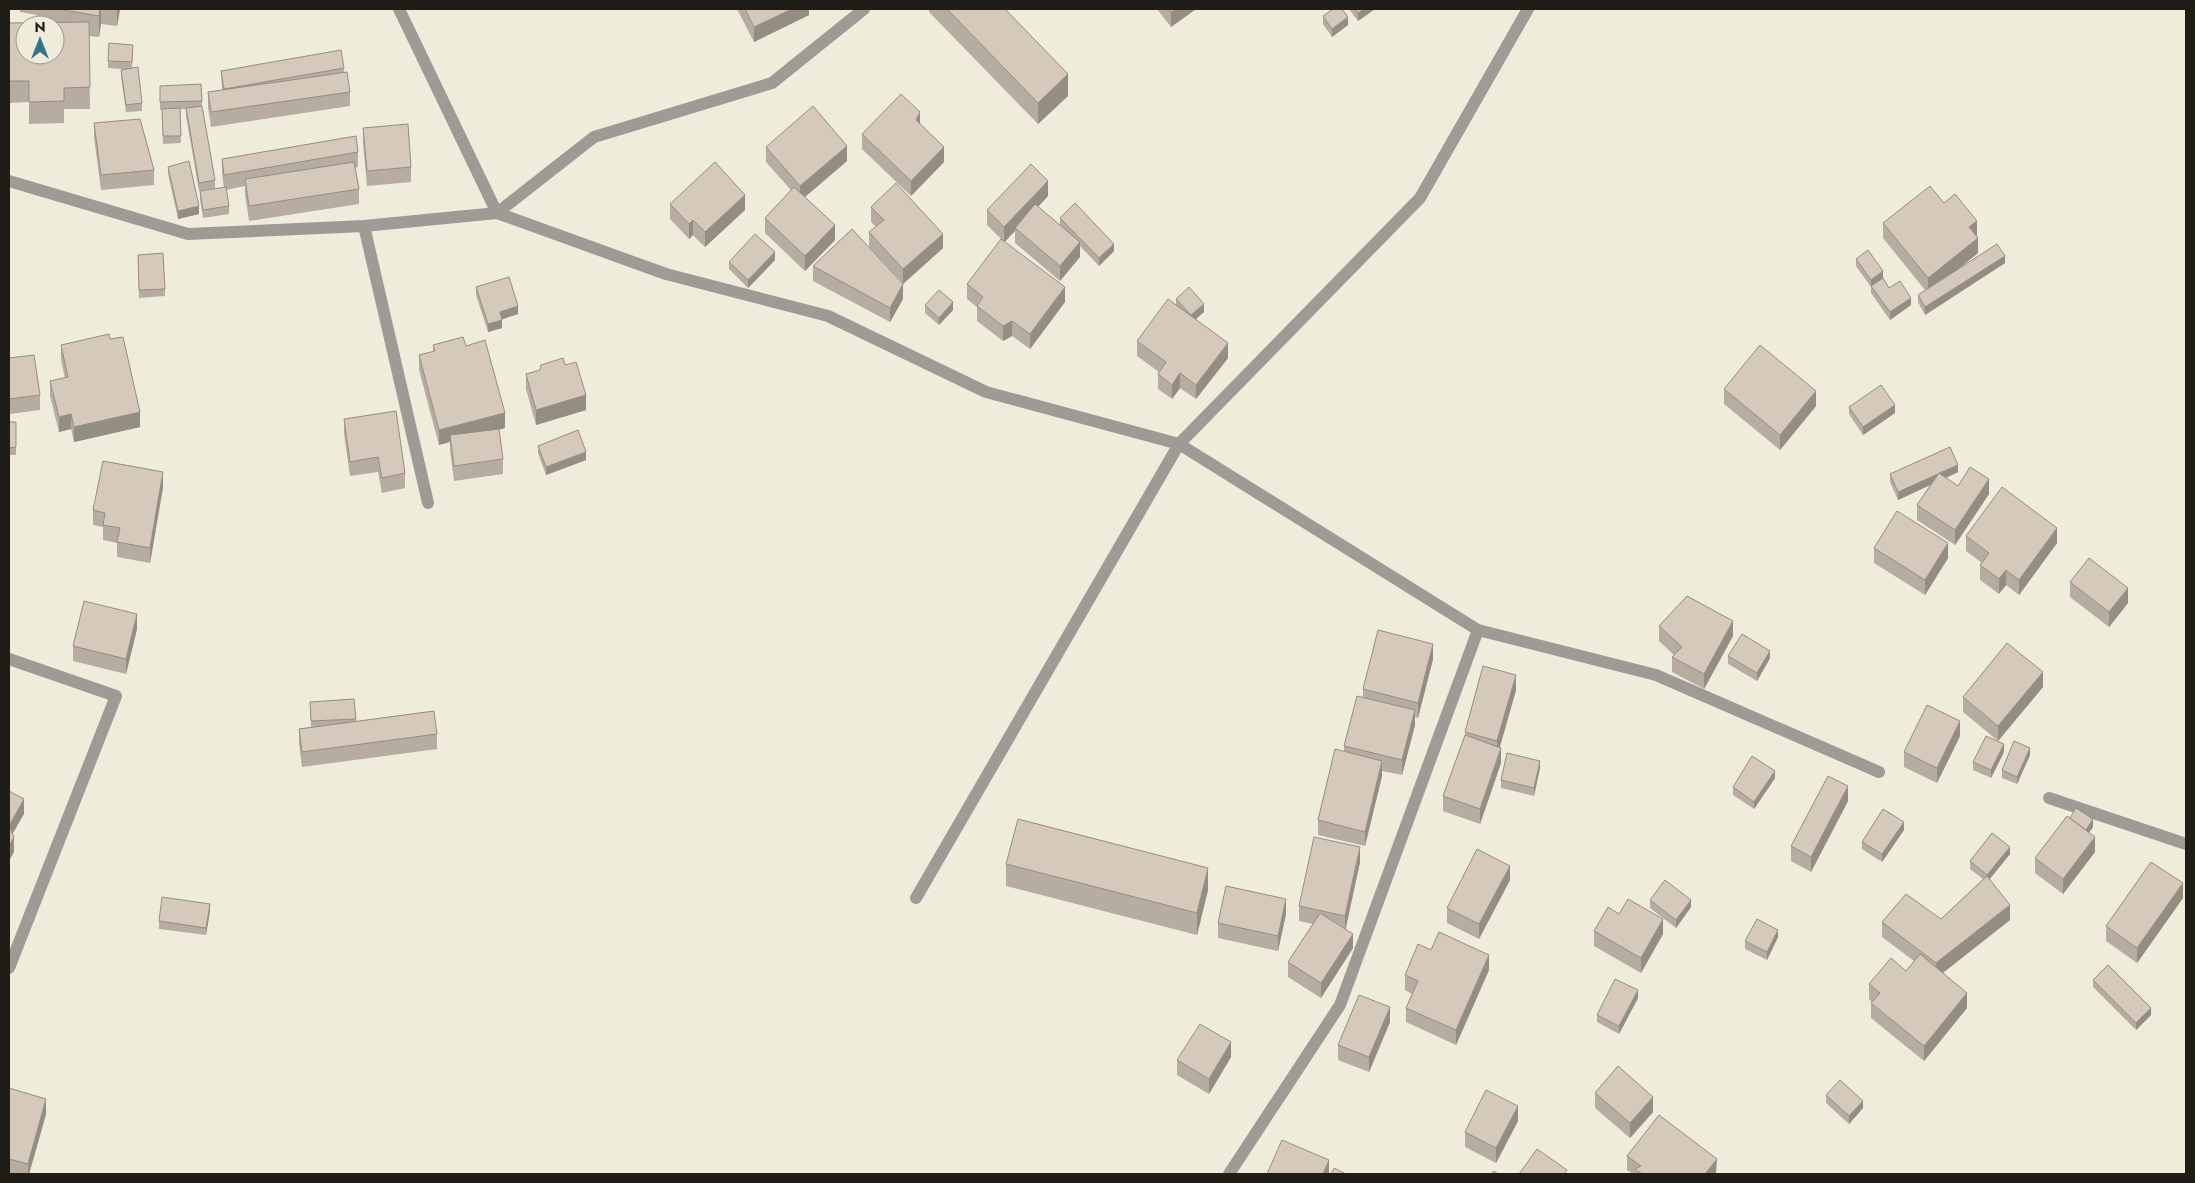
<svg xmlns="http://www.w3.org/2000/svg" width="2195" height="1183" font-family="Jost,sans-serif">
<rect width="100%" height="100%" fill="#f0ecdb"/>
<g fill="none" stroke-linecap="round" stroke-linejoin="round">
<g stroke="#9f9b94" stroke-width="12">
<polyline points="399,9 497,213 594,137 772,83 864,9"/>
<polyline points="9,181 188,234 364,226 497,213 666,274 828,316 986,392 1179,444 1478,630 1656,675 1879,772"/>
<polyline points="364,226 428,503"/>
<polyline points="9,659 116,696 9,968"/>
<polyline points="2049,798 2186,844"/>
<polyline points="916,898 1179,444 1420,198 1528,9"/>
<polyline points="1229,1174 1340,1005 1478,630"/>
</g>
</g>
<g fill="#b6ada0">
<polygon points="20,9 120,9 117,26 101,24 99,37 89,36 90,109 64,109 64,123 29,124 29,102 9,103 9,23 37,23 37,15 20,12"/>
<polygon points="737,9 809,9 809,15 754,42"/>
<polygon points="929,9 1005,9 1068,96 1038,124 929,12"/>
<polygon points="1157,9 1196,9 1171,27"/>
<polygon points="1349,9 1375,9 1358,21"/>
<polygon points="1323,16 1348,25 1332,37 1323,24"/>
<polygon points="133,52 132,68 142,103 142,111 126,112 121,77 121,70 122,69 108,68 108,61"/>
<polygon points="344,68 344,72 350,92 350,106 211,127 208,107 208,92 222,90 221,71"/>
<polygon points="160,86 202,101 202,106 215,180 215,188 199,191 186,116 186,109 180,109 181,143 163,144 162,110 160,110"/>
<polygon points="94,123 154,170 154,185 101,190 94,138"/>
<polygon points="920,123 944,162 911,196 862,149 862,134"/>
<polygon points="363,128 411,167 411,182 367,186 363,143"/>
<polygon points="766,147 847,161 805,197 835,240 805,271 765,233 765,218 791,190 766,162"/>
<polygon points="358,152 358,167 355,168 359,189 359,204 249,221 245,194 245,186 226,190 229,206 229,214 203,218 200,199 200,191 224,188 222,174 222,159"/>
<polygon points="168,167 199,214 178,219 168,174"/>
<polygon points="1048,196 1038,207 1060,225 1060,218 1114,251 1099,266 1080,246 1080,257 1060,281 1015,243 1015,231 1005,242 1065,302 1030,349 1012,336 1003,341 977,321 977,307 967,299 967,284 1003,241 987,225 987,210"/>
<polygon points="1944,203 1977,236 1976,237 1978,253 1961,267 2005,263 1925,315 1918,302 1918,295 1925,290 1883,238 1883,223"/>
<polygon points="670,204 745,210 705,247 693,235 689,239 670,219"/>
<polygon points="871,207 943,248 903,284 903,299 890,322 813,281 813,266 902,282 869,247 869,232 876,227 871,222"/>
<polygon points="138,255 165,289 165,296 139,298"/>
<polygon points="1856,259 1883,278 1889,288 1911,305 1890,320 1871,293 1871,287 1856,266"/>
<polygon points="775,260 748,288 729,269 729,262"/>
<polygon points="476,287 518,314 502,319 502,328 488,332 476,295"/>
<polygon points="1176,299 1204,312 1196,319 1228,358 1196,399 1180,388 1172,399 1158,389 1158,374 1159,372 1137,356 1137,341 1176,304"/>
<polygon points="925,305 953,310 939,325 925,313"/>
<polygon points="110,339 140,427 74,442 71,429 59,432 50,396 50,381 65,378 61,360 61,345"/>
<polygon points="433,345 466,346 505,428 499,429 503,459 503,474 454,481 450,450 450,442 439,445 419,370 419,355 433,352"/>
<polygon points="9,358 40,395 40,410 9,414"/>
<polygon points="565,365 586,410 536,425 526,389 526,374"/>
<polygon points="1724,389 1816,406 1780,450 1724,404"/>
<polygon points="1849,407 1895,413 1863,435 1849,414"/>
<polygon points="344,419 405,473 405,488 382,493 378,472 350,476 344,434"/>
<rect x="9" y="422" width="7" height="33"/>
<polygon points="538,446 586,460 546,475 538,453"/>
<polygon points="1958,472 1946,478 1958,486 1989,494 1955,545 1917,520 1917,505 1930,485 1898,500 1890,482 1890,474"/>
<polygon points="163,487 150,563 117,557 117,543 103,540 103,527 93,525 93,510"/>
<polygon points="1966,536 2057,543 2019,595 2006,585 1999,594 1980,580 1980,565 1982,563 1966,551"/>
<polygon points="1874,548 1948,558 1925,595 1874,563"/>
<polygon points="2070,582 2128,603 2109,627 2070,597"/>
<polygon points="1659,626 1733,636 1704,689 1672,672 1672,657 1674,655 1659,641"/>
<polygon points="137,629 126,674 73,661 73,646"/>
<polygon points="1728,656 1770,658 1757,681 1728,664"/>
<polygon points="1433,659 1418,718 1415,717 1415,725 1402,775 1382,771 1382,776 1365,846 1318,835 1318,820 1344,751 1344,746 1363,697 1363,689"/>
<polygon points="2043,687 1998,741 1963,712 1963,697"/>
<polygon points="1516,690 1500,747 1501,763 1480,824 1443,811 1443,796 1465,735 1465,732"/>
<polygon points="354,699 356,721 437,734 437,749 302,767 299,744 299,729 311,727 310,702"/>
<polygon points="1960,736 1937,783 1904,767 1904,752"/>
<polygon points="2004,752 1991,778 1973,770 1973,762"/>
<polygon points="2030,755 2017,784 2002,778 2002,770"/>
<polygon points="1540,768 1534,796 1501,788 1501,780"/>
<polygon points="1775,778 1754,809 1733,795 1733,787"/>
<polygon points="1848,801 1811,872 1791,861 1791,846"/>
<polygon points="2070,818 2093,827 2089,833 2095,852 2063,894 2035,873 2035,858"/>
<polygon points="1904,830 1882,862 1862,849 1862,842"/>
<polygon points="2010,854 1990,879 2010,920 1943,973 1967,1008 1924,1061 1871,1018 1871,1003 1872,1002 1869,999 1869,984 1906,971 1914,961 1882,937 1882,922 1941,919 1983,879 1970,869 1970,861"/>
<polygon points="1360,862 1346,928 1353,948 1321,998 1288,977 1288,962 1313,924 1299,921 1299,906"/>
<polygon points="1006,864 1208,890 1197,935 1006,886"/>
<polygon points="1510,880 1479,939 1447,923 1447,908"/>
<polygon points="2183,898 2137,963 2106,941 2106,926"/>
<polygon points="1650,900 1691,907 1676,928 1650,908"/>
<polygon points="210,911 206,935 159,929 159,921"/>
<polygon points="1286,914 1278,951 1218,938 1218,923"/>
<polygon points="1594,931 1663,934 1641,973 1594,946"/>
<polygon points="1778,937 1767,960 1745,949 1745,941"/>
<polygon points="1431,950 1489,970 1456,1045 1406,1022 1406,1008 1412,994 1405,990 1405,975"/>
<polygon points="2093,980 2151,1015 2136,1030 2093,987"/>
<polygon points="1638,998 1619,1034 1597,1022 1597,1015"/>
<polygon points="1390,1022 1369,1072 1338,1060 1338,1045"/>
<polygon points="1231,1057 1209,1094 1177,1075 1177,1060"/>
<polygon points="9,1088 46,1114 29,1174 9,1174"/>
<polygon points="1595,1093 1653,1112 1630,1138 1595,1108"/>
<polygon points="1826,1095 1863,1108 1849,1124 1826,1103"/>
<polygon points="1518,1121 1496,1163 1465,1147 1465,1132"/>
<polygon points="1627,1156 1717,1173 1716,1174 1633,1174 1627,1170"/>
</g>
<g fill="#948d82">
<polygon points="100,9 101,9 101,24 99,37 99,16"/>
<polygon points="117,9 120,9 117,26"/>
<polygon points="792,9 809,9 809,15 754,42 754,27"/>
<polygon points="1176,9 1196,9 1171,27 1171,12"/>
<polygon points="1364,9 1375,9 1358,21 1358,13"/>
<polygon points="1348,17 1348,25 1332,37 1332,29"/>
<polygon points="1068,74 1068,96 1038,124 1038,103"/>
<polygon points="920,112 920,127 916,120"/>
<polygon points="847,146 847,161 800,201 800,186"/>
<polygon points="944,147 944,162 911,196 911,181"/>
<polygon points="1048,181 1048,196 1016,230 1015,228 1015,231 1004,242 1004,227"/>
<polygon points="745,195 745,210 705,247 705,232"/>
<polygon points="199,206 199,214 178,219 178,211"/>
<polygon points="693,220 693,235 689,239 689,224"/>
<polygon points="1977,221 1977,236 1969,242 1969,227"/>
<polygon points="835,225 835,240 805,271 805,256"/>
<polygon points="943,234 943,248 903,284 903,299 890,322 890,308 903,284 903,269"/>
<polygon points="1978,238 1978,253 1928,293 1928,278"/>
<polygon points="1080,242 1080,257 1060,281 1060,266"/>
<polygon points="1114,244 1114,251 1099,266 1099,258"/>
<polygon points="775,252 775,260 748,288 748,280"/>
<polygon points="2005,256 2005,263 1925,315 1925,307"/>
<polygon points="1883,271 1883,279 1871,287 1871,280"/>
<polygon points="1065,287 1065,302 1030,349 1030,334"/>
<polygon points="1911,298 1911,305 1890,320 1890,312"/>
<polygon points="953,302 953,310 939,325 939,318"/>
<polygon points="1204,304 1204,312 1191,323 1191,315"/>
<polygon points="518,306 518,314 500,320 500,312"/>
<polygon points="502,320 502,328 488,332 488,324"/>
<polygon points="1012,321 1012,336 1003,341 1003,326"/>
<polygon points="1228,343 1228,358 1196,399 1196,385"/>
<polygon points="1180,373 1180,388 1172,399 1172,385"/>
<polygon points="1816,391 1816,406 1780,450 1780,435"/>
<polygon points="586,395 586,410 536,425 536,410"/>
<polygon points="1895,405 1895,413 1863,435 1863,427"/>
<polygon points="140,412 140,427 74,442 74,427"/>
<polygon points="505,413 505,428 451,442 450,435 450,442 439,445 439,430"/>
<polygon points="71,414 71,429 59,432 59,417"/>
<polygon points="586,452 586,460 546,475 546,467"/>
<polygon points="1958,465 1958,472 1898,500 1898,492"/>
<polygon points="163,472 163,487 150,563 150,548"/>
<polygon points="1989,479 1989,494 1955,545 1955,530"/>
<polygon points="2057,528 2057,543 2019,595 2019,580"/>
<polygon points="1948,543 1948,558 1925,595 1925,580"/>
<polygon points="2006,570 2006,585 1999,594 1999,579"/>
<polygon points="2128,588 2128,603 2109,627 2109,612"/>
<polygon points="137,614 137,629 126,674 126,659"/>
<polygon points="1733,621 1733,636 1704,689 1704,674"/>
<polygon points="1433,644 1433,659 1418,718 1418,703"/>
<polygon points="1770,651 1770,658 1757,681 1757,673"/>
<polygon points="2043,672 2043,687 1998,741 1998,726"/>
<polygon points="1516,675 1516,690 1497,756 1497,741"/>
<polygon points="1415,710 1415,725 1402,775 1402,760"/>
<polygon points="1960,721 1960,736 1937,783 1937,768"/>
<polygon points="2004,744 2004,752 1991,778 1991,770"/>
<polygon points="1501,748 1501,763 1480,824 1480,809"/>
<polygon points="2030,748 2030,755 2017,784 2017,777"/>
<polygon points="1382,761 1382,776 1365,846 1365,832"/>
<polygon points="1540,761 1540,768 1534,796 1534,788"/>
<polygon points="1775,771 1775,778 1754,809 1754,802"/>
<polygon points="1848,786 1848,801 1811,872 1811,857"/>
<polygon points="24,799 24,814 9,840 9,826"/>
<polygon points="2093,819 2093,827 2086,837 2086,830"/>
<polygon points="1904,822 1904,830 1882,862 1882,854"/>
<polygon points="14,837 14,852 9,861 9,846"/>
<polygon points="2095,837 2095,852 2063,894 2063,879"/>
<polygon points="1360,847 1360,862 1345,931 1345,916"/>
<polygon points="2010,847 2010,854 1987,882 1987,875"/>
<polygon points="1510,866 1510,880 1479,939 1479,924"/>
<polygon points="1208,868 1208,890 1197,935 1197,913"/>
<polygon points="2183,883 2183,898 2137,963 2137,948"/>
<polygon points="1286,899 1286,914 1278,951 1278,936"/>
<polygon points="1691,900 1691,907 1676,928 1676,920"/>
<polygon points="210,904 210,911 206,935 206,928"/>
<polygon points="2010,905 2010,920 1936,978 1936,963"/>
<polygon points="1663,919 1663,934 1641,973 1641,958"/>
<polygon points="1778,930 1778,937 1767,960 1767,952"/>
<polygon points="1353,934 1353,948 1321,998 1321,983"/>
<polygon points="1489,955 1489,970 1456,1045 1456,1030"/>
<polygon points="1638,990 1638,998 1619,1034 1619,1026"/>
<polygon points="1967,993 1967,1008 1924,1061 1924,1046"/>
<polygon points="1390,1007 1390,1022 1369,1072 1369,1057"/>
<polygon points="2151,1008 2151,1015 2136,1030 2136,1023"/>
<polygon points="1231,1042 1231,1057 1209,1094 1209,1079"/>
<polygon points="1653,1097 1653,1112 1630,1138 1630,1123"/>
<polygon points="46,1099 46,1114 29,1174 28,1174 28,1164"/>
<polygon points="1863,1101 1863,1108 1849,1124 1849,1116"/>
<polygon points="1518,1106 1518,1121 1496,1163 1496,1148"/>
<polygon points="1717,1159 1716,1174 1705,1174"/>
<polygon points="1329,1160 1329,1174 1323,1174"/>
</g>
<g fill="#d4c9ba" stroke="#948d82" fill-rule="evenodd">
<polygon points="58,9 100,9 99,16"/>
<polygon points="745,9 792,9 754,27"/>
<polygon points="947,9 1005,9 1068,74 1038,103"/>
<polygon points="1169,9 1176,9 1171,12"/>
<polygon points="1333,9 1342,9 1348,17 1332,29 1323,16"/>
<polygon points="1355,9 1364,9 1358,13"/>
<path d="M 89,22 L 90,87 L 64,88 L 64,101 L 29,102 L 29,81 L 9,81 L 9,23 ZM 25,25 L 55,25 L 55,55 L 25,55 Z"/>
<polygon points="109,43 133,45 132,62 108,61"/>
<polygon points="341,50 344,68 224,89 221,71"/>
<polygon points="138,67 142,103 126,105 121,70"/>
<polygon points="347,72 350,92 211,112 208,92"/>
<polygon points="201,84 202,101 160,102 160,86"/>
<polygon points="901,94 920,112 916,120 944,147 911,181 862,134"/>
<polygon points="202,106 215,180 199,183 186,108"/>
<polygon points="813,106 847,146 800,186 766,147"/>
<polygon points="180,108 181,136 163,136 162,109"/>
<polygon points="140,119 154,170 101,175 94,123"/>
<polygon points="408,124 411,167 367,171 363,128"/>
<polygon points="356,136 358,152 224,175 222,159"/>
<polygon points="189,161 199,206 178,211 168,167"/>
<polygon points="354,162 359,189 249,206 245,179"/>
<polygon points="715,162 745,195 705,232 693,220 689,224 670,204"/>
<polygon points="1031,164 1048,181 1004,227 987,210"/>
<polygon points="896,183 943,234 903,269 869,232 884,220 871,207"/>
<polygon points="1930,186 1944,203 1955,194 1977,221 1969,227 1978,238 1928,278 1883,223"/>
<polygon points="226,187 229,206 203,210 200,191"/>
<polygon points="794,187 835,225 805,256 765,218"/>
<polygon points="1075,203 1114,244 1099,258 1060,218"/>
<polygon points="1035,204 1080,242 1060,266 1015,228"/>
<polygon points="852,229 903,284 890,308 813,266"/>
<polygon points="755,234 775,252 748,280 729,262"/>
<polygon points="1001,239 1065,287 1030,334 1012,321 1003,326 977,306 983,297 967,284"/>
<polygon points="1997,244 2005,256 1925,307 1918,295"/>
<polygon points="1868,250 1883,271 1871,280 1856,259"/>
<polygon points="163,253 165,289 139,290 138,255"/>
<polygon points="509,277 518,306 500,312 502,320 488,324 476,287"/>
<polygon points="1883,278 1889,288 1900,281 1911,298 1890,312 1871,286"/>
<polygon points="1189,287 1204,304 1191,315 1176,299"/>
<polygon points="939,290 953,302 939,318 925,305"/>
<polygon points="1168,299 1228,343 1196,385 1180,373 1172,385 1158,374 1166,362 1137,341"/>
<polygon points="109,334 110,339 123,337 140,412 74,427 71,414 59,417 50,381 68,377 61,345"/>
<polygon points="463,337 466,346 485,340 505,413 439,430 419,355 435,351 433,345"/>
<polygon points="1760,345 1816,391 1780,435 1724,389"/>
<polygon points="34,355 40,395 9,399 9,358"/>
<polygon points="563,358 565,365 576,362 586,395 536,410 526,374 540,370 541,365"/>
<polygon points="1881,385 1895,405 1863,427 1849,407"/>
<polygon points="396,411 405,473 382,478 378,457 350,462 344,419"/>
<polygon points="9,422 16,422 16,447 9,448"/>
<polygon points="499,429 503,459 454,466 450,435"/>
<polygon points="578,430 586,452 546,467 538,446"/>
<polygon points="1950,447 1958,465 1939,473 1938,474 1898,492 1890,474"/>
<polygon points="103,461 163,472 150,548 117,542 120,528 103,525 105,513 93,510"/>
<polygon points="1970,467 1989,479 1955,530 1917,505 1939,473 1958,486"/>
<polygon points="2002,487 2057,528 2019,580 2006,570 1999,579 1980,565 1989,553 1966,536"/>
<polygon points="1897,511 1948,543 1925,580 1874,548"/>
<polygon points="2089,558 2128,588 2109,612 2070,582"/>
<polygon points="1687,596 1733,621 1704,674 1672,657 1682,647 1659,626"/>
<polygon points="84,601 137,614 126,659 73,646"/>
<polygon points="1378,630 1433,644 1418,703 1363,689"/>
<polygon points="1742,634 1770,651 1757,673 1728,656"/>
<polygon points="2007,643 2043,672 1998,726 1963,697"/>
<polygon points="1483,666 1516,675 1497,741 1465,732"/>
<polygon points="1357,696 1415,710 1402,760 1344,746"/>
<polygon points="354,699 356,719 311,721 310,702"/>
<polygon points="1927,705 1960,721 1937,768 1904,752"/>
<polygon points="434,711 437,734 302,752 299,729"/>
<polygon points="1465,735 1501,748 1480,809 1443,796"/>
<polygon points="1986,736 2004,744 1991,770 1973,762"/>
<polygon points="2014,741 2030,748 2017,777 2002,770"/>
<polygon points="1335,749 1382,761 1365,832 1318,820"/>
<polygon points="1507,753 1540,761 1534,788 1501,780"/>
<polygon points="1752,756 1775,771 1754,802 1733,787"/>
<polygon points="1828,776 1848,786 1811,857 1791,846"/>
<polygon points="9,791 24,799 9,826 14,837 9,846"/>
<polygon points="2076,808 2093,819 2086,830 2070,818"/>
<polygon points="1883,809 1904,822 1882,854 1862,842"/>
<polygon points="2067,816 2095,837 2063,879 2035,858"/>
<polygon points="1018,819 1208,868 1197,913 1006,864"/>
<polygon points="1992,833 2010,847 1987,875 1970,861"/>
<polygon points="1314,837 1360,847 1345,916 1299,906"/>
<polygon points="1477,849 1510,866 1479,924 1447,908"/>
<polygon points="2151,862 2183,883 2137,948 2106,926"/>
<polygon points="1987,876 2010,905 1936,963 1882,922 1906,894 1941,919"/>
<polygon points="1665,880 1691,900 1676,920 1650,900"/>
<polygon points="1226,886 1286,899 1278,936 1218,923"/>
<polygon points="162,897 210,904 206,928 159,921"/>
<polygon points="1628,899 1663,919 1641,958 1594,931 1608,907 1619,914"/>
<polygon points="1320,913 1353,934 1321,983 1288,962"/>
<polygon points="1757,919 1778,930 1767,952 1745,941"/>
<polygon points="1439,932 1489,955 1456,1030 1406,1008 1418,981 1405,975 1418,944 1431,950"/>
<polygon points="1920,954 1967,993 1924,1046 1871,1003 1880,993 1869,984 1891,958 1906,971"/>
<polygon points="2108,965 2151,1008 2136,1023 2093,980"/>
<polygon points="1615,979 1638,990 1619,1026 1597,1015"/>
<polygon points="1359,995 1390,1007 1369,1057 1338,1045"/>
<polygon points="1200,1024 1231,1042 1209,1079 1177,1060"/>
<polygon points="1618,1066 1653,1097 1630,1123 1595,1093"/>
<polygon points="1840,1080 1863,1101 1849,1116 1826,1095"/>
<polygon points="9,1088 46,1099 28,1164 9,1159"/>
<polygon points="1486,1090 1518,1106 1496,1148 1465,1132"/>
<polygon points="1659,1115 1717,1159 1705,1174 1642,1174 1635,1169 1641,1166 1627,1156"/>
<polygon points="1282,1140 1329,1160 1323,1174 1267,1174"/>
<polygon points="1537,1149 1567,1170 1564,1174 1519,1174"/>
<polygon points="1334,1168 1346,1174 1331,1174"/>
<polygon points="1494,1171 1498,1174 1491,1174"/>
</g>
<rect width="2195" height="1183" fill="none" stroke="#1e1d16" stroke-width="20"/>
<g transform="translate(40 40)"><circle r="24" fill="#f0ecdb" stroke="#9c998c"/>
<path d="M0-4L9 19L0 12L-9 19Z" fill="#347488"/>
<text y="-8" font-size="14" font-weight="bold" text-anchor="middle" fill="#1e1d16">N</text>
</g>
</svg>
